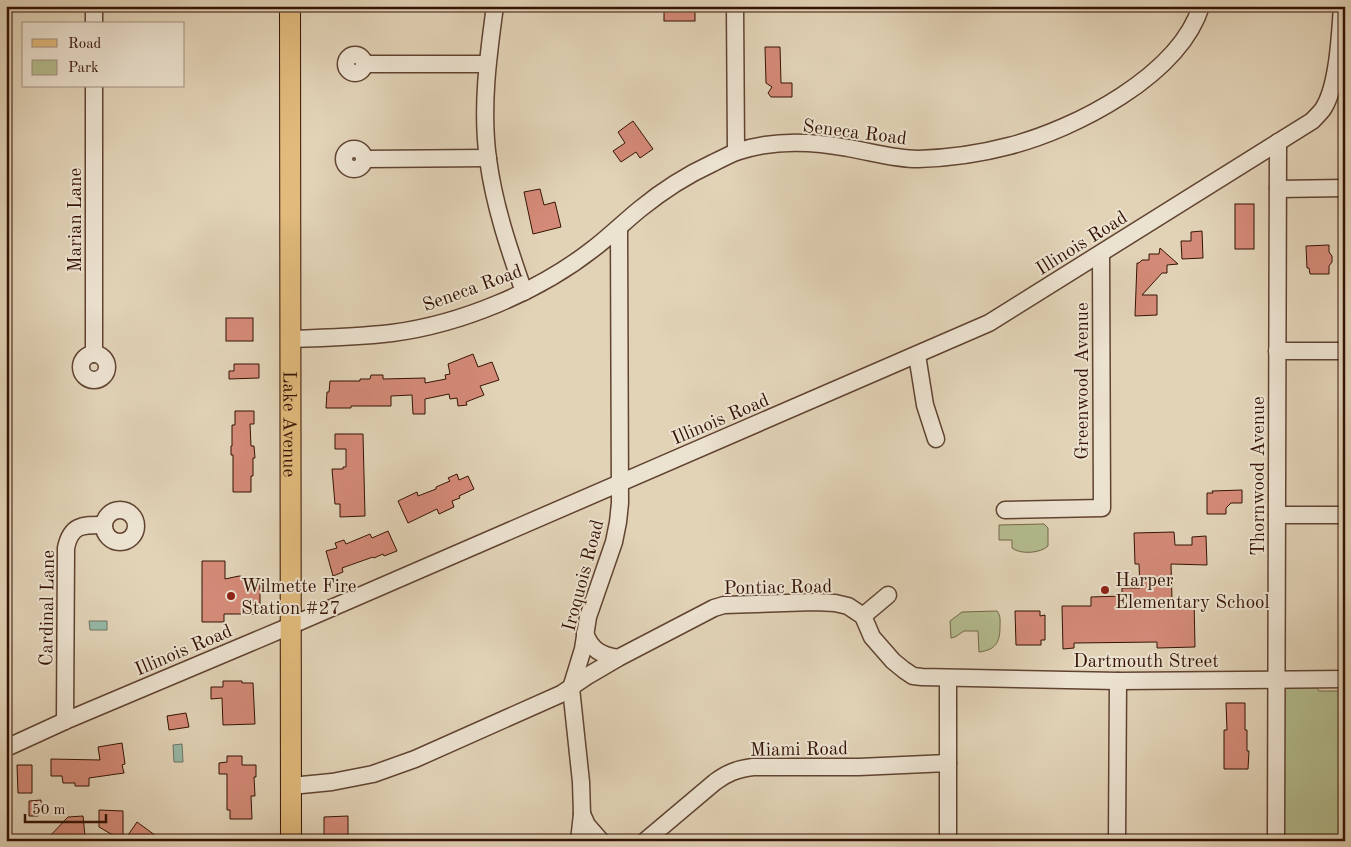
<svg xmlns="http://www.w3.org/2000/svg" width="1351" height="847" font-family="'Old Standard TT',serif">
<rect width="100%" height="100%" fill="#e2d3b7"/>
<filter id="stains"><feTurbulence type="fractalNoise" baseFrequency=".004" numOctaves="4"/><feColorMatrix values="0 0 0 0 .2 0 0 0 0 .09 0 0 0 0 .02 0 0 0 .5 -.17"/></filter>
<radialGradient id="worn" r=".72"><stop offset=".6" stop-color="#630" stop-opacity="0"/><stop offset="1" stop-color="#630" stop-opacity=".3"/></radialGradient>
<g fill="#b3bc8e" stroke="#746849">
<path d="M 1044,524 L 1048,528 L 1048,546 C 1041,553 1021,555 1012,548 L 1012,540 L 999,540 L 999,525 Z"/>
<path d="M 997,611 C 1001,616 1000,621 1000,627 C 1000,643 995,650 979,652 L 978,631 L 964,631 L 955,637 L 951,638 L 950,621 L 962,612 Z"/>
<polygon points="1314,684 1319,691 1345,691 1345,841 1282,841 1283,692 1287,687"/>
</g>
<g fill="#96b9a8" stroke="#6f7766">
<polygon points="89,621 107,621 107,630 90,630"/>
<polygon points="182,744 183,762 174,762 173,745"/>
</g>
<g fill="#d48a78" stroke="#341304">
<rect x="664" y="6" width="31" height="15"/>
<polygon points="765,47 780,47 781,83 792,83 792,97 771,97 768,93 772,87 766,83"/>
<polygon points="633,121 653,149 640,158 636,152 621,162 613,151 625,143 618,132"/>
<polygon points="540,189 544,205 555,202 561,227 533,234 524,192"/>
<rect x="1235" y="204" width="19" height="45"/>
<polygon points="1202,231 1203,258 1182,259 1181,241 1191,241 1191,232"/>
<polygon points="1329,245 1329,252 1332,256 1332,262 1329,266 1329,274 1310,274 1309,268 1307,268 1306,246"/>
<polygon points="1160,248 1178,264 1167,265 1167,273 1162,273 1142,295 1157,295 1157,315 1135,316 1137,263 1139,263 1142,260 1149,260 1149,254 1159,254"/>
<rect x="226" y="318" width="27" height="23"/>
<polygon points="473,354 478,367 492,362 499,380 480,386 484,395 466,402 467,405 458,406 457,398 450,399 449,394 425,399 425,414 413,414 412,395 391,396 391,406 351,406 351,408 326,408 327,392 329,392 330,381 360,381 360,379 370,379 371,375 383,375 383,379 425,378 425,383 446,379 445,375 450,374 448,364"/>
<polygon points="234,364 259,364 259,378 229,379 229,371 234,371"/>
<polygon points="235,411 254,411 254,424 250,424 251,446 254,446 255,458 253,458 253,476 251,476 251,492 233,492 233,455 231,455 231,446 232,446 232,425 235,425"/>
<polygon points="335,434 363,434 365,516 340,517 340,504 335,504 332,469 343,469 343,467 346,467 346,449 335,449"/>
<polygon points="457,474 459,480 468,476 474,489 459,496 460,498 452,501 454,507 439,514 437,509 408,523 398,501 417,492 418,496 436,489 436,487 450,481 448,478"/>
<polygon points="1242,490 1242,503 1231,503 1226,508 1226,514 1207,514 1207,493 1213,493 1212,491"/>
<polygon points="388,531 397,551 384,556 383,554 374,558 373,557 342,568 343,572 333,576 326,551 337,548 335,543 344,540 346,544 370,534 372,538"/>
<polygon points="1174,532 1175,545 1192,545 1192,537 1206,536 1207,565 1171,564 1172,600 1194,599 1195,647 1157,648 1157,642 1074,643 1074,648 1063,649 1062,606 1091,606 1091,597 1122,596 1122,588 1140,588 1139,564 1135,564 1134,533"/>
<polygon points="202,561 225,561 225,579 239,576 260,579 260,614 224,614 224,622 202,622"/>
<polygon points="1015,611 1040,611 1040,616 1045,615 1045,640 1041,640 1041,645 1016,645"/>
<polygon points="223,681 242,681 242,683 253,683 255,724 223,725 222,698 211,699 211,687 223,687"/>
<polygon points="1226,703 1245,703 1245,730 1247,730 1247,751 1249,751 1248,769 1224,769 1224,730 1227,730"/>
<polygon points="186,713 189,727 169,730 167,716"/>
<polygon points="122,743 125,764 122,765 124,773 89,778 89,786 75,786 75,783 63,783 62,776 51,776 51,759 100,760 98,747"/>
<polygon points="227,756 242,756 242,765 256,765 256,777 254,777 255,796 251,796 252,819 230,819 230,810 227,810 227,774 219,774 219,763 227,762"/>
<polygon points="17,765 32,765 32,793 18,793"/>
<polygon points="41,800 41,812 37,812 38,816 29,816 29,801"/>
<polygon points="99,810 123,811 123,841 99,827"/>
<polygon points="83,816 85,836 77,837 73,841 54,841 49,837 68,817"/>
<polygon points="348,816 348,841 326,841 326,838 324,838 324,817"/>
<polygon points="137,822 163,841 124,841"/>
</g>
<g fill="none" stroke-linecap="round" stroke-linejoin="round">
<g stroke="#604331" stroke-width="19">
<g id="minor">
<polyline points="94,6 94,24"/>
<path d="M 495,6 C 488,57 481,108 488,159 C 494,205 509,249 524,292"/>
<polyline points="735,6 736,152"/>
<circle cx="355" cy="64" r="9"/>
<polyline points="364,64 487,64"/>
<polyline points="94,86 94,354"/>
<circle cx="354" cy="159" r="10"/>
<polyline points="364,159 488,158"/>
<polyline points="1278,189 1345,188"/>
<path d="M 290,339 C 324,338 358,337 392,333 C 461,324 538,292 593,249 C 609,237 624,222 640,209 C 662,191 687,175 713,163 C 721,159 729,155 736,152 C 771,140 812,141 848,148 C 872,152 894,159 918,159 C 949,158 979,154 1009,146 C 1075,129 1179,76 1201,6"/>
<polyline points="1277,351 1345,351"/>
<circle cx="94" cy="367" r="13"/>
<polyline points="917,355 925,405 936,439"/>
<polyline points="1005,510 1102,508 1101,254"/>
<circle cx="120" cy="526" r="16"/>
<polyline points="1277,515 1345,515"/>
<polyline points="863,616 888,595"/>
<path d="M 585,633 C 591,650 601,655 618,658"/>
<polyline points="948,678 948,841"/>
<path d="M 65,721 L 66,548 C 71,524 83,525 104,525"/>
<path d="M 6,748 L 65,721 L 290,626 L 989,323 L 1312,121 C 1316,117 1320,113 1323,109 C 1338,86 1340,35 1342,6"/>
<polyline points="291,786 332,782 373,774 415,759 561,694 589,675 618,658 714,608 724,605 815,602 835,603 848,606 863,616 872,637 893,661 904,670 913,676 922,677 1118,681 1345,679"/>
<polyline points="582,814 587,825 601,841"/>
<polyline points="579,841 582,814 581,782 571,688 583,649 588,617 614,542 618,522 620,503 619,228"/>
<path d="M 645,841 L 715,782 C 727,773 737,769 753,767 L 859,767 L 948,763"/>
<polyline points="1117,841 1118,681"/>
<polyline points="1276,841 1278,142"/>
</g>
</g>
<g stroke="#341304" stroke-width="22">
<g id="major">
<path id="s1" d="M 290,6 L 291,841"/>
</g>
</g>
<use href="#minor" stroke="#ece2d0" stroke-width="16"/>
<use href="#major" stroke="#e1ba7c" stroke-width="20"/>
</g>
<g fill="#8f2418" stroke="#ece2d0" stroke-width="2">
<circle cx="1105" cy="590" r="5"/>
<circle cx="231" cy="596" r="5"/>
</g>
<g text-anchor="middle" stroke-width="4" stroke-linejoin="round" paint-order="stroke">
<g font-size="19" fill="#341304" stroke="#ece2d0">
<text transform="translate(855 131) rotate(7)" y="7">Seneca Road</text>
<text transform="translate(74 220) rotate(-90)" y="7">Marian Lane</text>
<text transform="translate(1081 242) rotate(-32)" y="7">Illinois Road</text>
<text transform="translate(472 287) rotate(-20)" y="7">Seneca Road</text>
<text transform="translate(1081 381) rotate(-90)" y="7">Greenwood Avenue</text>
<text transform="translate(720 418) rotate(-23)" y="7">Illinois Road</text>
<text dy="7" stroke="none"><textPath href="#s1" startOffset="418">Lake Avenue</textPath></text>
<text transform="translate(1257 476) rotate(-90)" y="7">Thornwood Avenue</text>
<text transform="translate(582 575) rotate(-75)" y="7">Iroquois Road</text>
<text transform="translate(778 586) rotate(-1)" y="7">Pontiac Road</text>
<text transform="translate(46 608) rotate(-89)" y="7">Cardinal Lane</text>
<text transform="translate(183 649) rotate(-23)" y="7">Illinois Road</text>
<text x="1146" y="667">Dartmouth Street</text>
<text transform="translate(799 748) rotate(-1)" y="7">Miami Road</text>
</g>
<g font-size="19" fill="#341304" stroke="#ece2d0" text-anchor="start">
<text x="1115" y="586">Harper<tspan x="1115" dy="22">Elementary School</tspan></text>
<text x="241" y="592">Wilmette Fire<tspan x="241" dy="22">Station #27</tspan></text>
</g>
</g>
<rect width="1351" height="847" fill="none" stroke="#e2d3b7" stroke-width="25"/>
<rect x="8" y="8" width="1336" height="832" fill="none" stroke="#341304" stroke-width="2.5"/>
<rect x="12" y="12" width="1326" height="822" fill="none" stroke="#341304"/>
<rect x="22" y="22" width="162" height="65" fill="#ece2d0" stroke="#a28f7e"/>
<rect x="32" y="39" width="25" height="8" fill="#e1ba7c" stroke="#a28f7e"/>
<text x="68" y="48" font-size="15" fill="#341304">Road</text>
<rect x="32" y="60" width="25" height="15" fill="#b3bc8e" stroke="#a28f7e"/>
<text x="68" y="72" font-size="15" fill="#341304">Park</text>
<path d="M25 814v8h81v-8" fill="none" stroke="#341304" stroke-width="2.5"/>
<text x="32" y="814" font-size="15" fill="#341304" stroke="#ece2d0" stroke-width="4" paint-order="stroke">50 m</text>
<rect width="100%" height="100%" filter="url(#stains)"/>
<rect width="100%" height="100%" fill="url(#worn)"/>
</svg>
